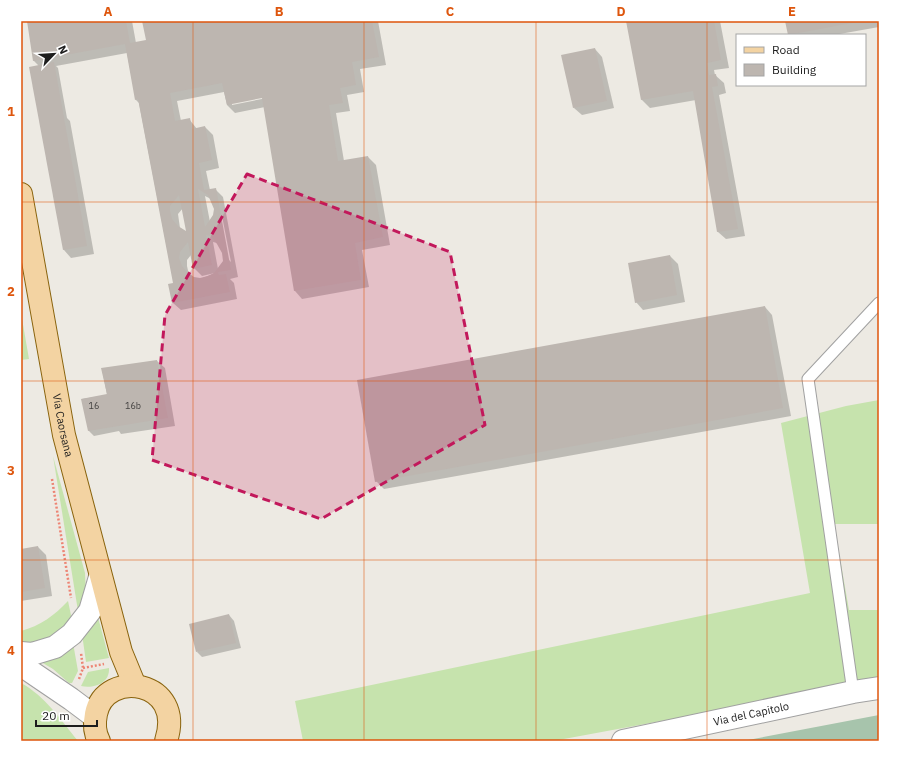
<svg xmlns="http://www.w3.org/2000/svg" width="900" height="762" font-family="'IBM Plex Sans',sans-serif">
<rect width="100%" height="100%" fill="#edeae3"/>
<g fill="#c6e3ad">
<polygon points="21,313 29,359 21,360"/>
<polygon points="879,400 879,524 834,524 849,610 879,610 879,683 861,684 553,741 303,741 295,701 810,593 781,423 846,406"/>
<polygon points="53,456 85,573 86,595 78,611"/>
<path d="M 68,601 L 72,620 C 55,638 44,641 21,645 L 21,631 C 40,626 55,615 68,601 Z"/>
<polygon points="96,610 109,658 86,662 82,634"/>
<polygon points="73,643 78,671 72,683 69,683 53,669 36,659"/>
<path d="M 109,668 C 110,683 94,689 81,686 L 88,672 Z"/>
<path d="M 21,683 C 45,696 61,720 78,741 L 21,741 Z"/>
</g>
<polygon fill="#a7c4ac" points="879,715 879,741 743,741"/>
<g fill="#0003" fill-rule="evenodd">
<path d="M 28,21 L 132,21 L 136,43 L 147,41 L 143,21 L 378,21 L 386,65 L 360,69 L 364,92 L 347,95 L 350,111 L 336,113 L 344,161 L 368,157 L 376,165 L 390,245 L 362,250 L 369,287 L 302,299 L 295,291 L 265,107 L 235,113 L 227,105 L 224,92 L 177,101 L 181,121 L 189,119 L 197,129 L 205,127 L 213,135 L 219,168 L 206,171 L 210,190 L 215,189 L 223,197 L 238,277 L 230,279 L 234,283 L 237,299 L 181,310 L 173,303 L 174,284 L 139,103 L 136,100 L 127,53 L 56,66 L 58,68 L 67,118 L 70,121 L 94,254 L 71,258 L 64,250 L 30,68 L 39,66 L 34,61 ZM 267,96 L 267,98 L 232,105 L 232,103 ZM 205,196 L 211,199 L 215,209 L 214,215 L 210,222 ZM 183,208 L 187,234 L 180,228 L 178,214 ZM 220,216 L 222,216 L 231,262 L 228,259 ZM 213,242 L 217,243 L 223,252 L 224,261 L 218,269 ZM 191,255 L 194,268 L 202,276 L 215,273 L 200,279 L 193,278 L 189,275 L 187,266 L 187,260 Z"/>
<polygon points="628,21 720,21 729,68 714,70 715,75 724,83 726,93 719,95 745,236 726,239 718,232 696,100 650,108 642,100"/>
<polygon points="786,21 879,21 879,27 834,35 790,35"/>
<polygon points="595,49 602,57 614,108 582,115 574,108"/>
<polygon points="670,256 678,264 685,302 643,310 636,302"/>
<polygon points="765,307 772,315 791,416 384,489 376,481"/>
<polygon points="157,361 165,368 175,426 121,434 119,431 94,436 89,431 82,399 107,395 102,369"/>
<polygon points="38,547 46,555 52,596 21,601 21,550"/>
<polygon points="229,615 234,621 241,648 202,657 197,652"/>
</g>
<g fill="#bdb6b0" fill-rule="evenodd">
<path d="M 27,21 L 126,21 L 130,43 L 146,40 L 142,21 L 372,21 L 379,57 L 352,62 L 356,85 L 340,88 L 343,103 L 329,105 L 338,161 L 368,156 L 383,237 L 355,243 L 361,280 L 294,291 L 262,98 L 227,105 L 222,83 L 170,93 L 175,121 L 190,118 L 192,129 L 205,126 L 212,160 L 199,163 L 204,190 L 216,188 L 231,270 L 218,272 L 219,275 L 226,274 L 230,292 L 172,303 L 168,284 L 173,283 L 138,99 L 135,100 L 125,44 L 33,61 ZM 198,189 L 208,195 L 214,209 L 213,215 L 205,227 ZM 179,195 L 186,231 L 178,226 L 172,219 L 170,211 L 170,206 ZM 206,235 L 211,236 L 217,244 L 222,253 L 223,261 L 214,273 L 208,276 L 200,278 L 194,277 L 187,272 L 182,266 L 179,258 L 180,252 L 188,242 L 193,269 L 212,265 Z"/>
<polygon points="626,21 714,21 721,60 707,63 709,75 716,74 718,86 712,87 738,229 717,232 693,91 641,100"/>
<polygon points="785,21 857,21 857,22 788,35"/>
<polygon points="595,48 607,101 573,108 561,55"/>
<polygon points="54,62 87,246 63,250 29,67"/>
<polygon points="670,255 677,295 635,303 628,263"/>
<polygon points="765,306 783,408 375,482 357,380"/>
<polygon points="157,360 168,418 88,431 81,399 107,394 101,368"/>
<polygon points="38,546 45,588 21,592 21,549"/>
<polygon points="229,614 236,643 196,652 189,624"/>
</g>
<g fill="none" stroke-linecap="round" stroke-linejoin="round">
<g stroke="#a1a1a1" stroke-width="13">
<polyline id="lane" points="853,692 808,379 879,303"/>
</g>
<g stroke="#a1a1a1" stroke-width="24">
<g id="street">
<polyline points="21,653 32,654 55,647 72,634 90,611 100,577"/>
<polyline points="21,665 71,699 95,717"/>
<path id="s1" d="M 623,741 L 853,692 L 879,688"/>
</g>
</g>
<g stroke="#89630d" stroke-width="24">
<g id="primary">
<path id="s2" d="M 21,194 L 64,435 L 121,652 L 135,686"/>
<path d="M 99,741 C 94,732 94,724 96,714 C 105,668 186,680 166,741"/>
</g>
</g>
<g stroke="#ed8474" stroke-width="2.5" stroke-dasharray="2 2" stroke-linecap="butt">
<polyline points="52,479 71,598"/>
<polyline points="83,668 104,664"/>
<polyline points="79,679 83,668 81,653"/>
</g>
<use href="#lane" stroke="#fff" stroke-width="11"/>
<use href="#street" stroke="#fff" stroke-width="22"/>
<use href="#primary" stroke="#f3d3a2" stroke-width="22"/>
</g>
<path fill="#c2185b" fill-opacity="0.2" stroke="#c2185b" stroke-width="3" stroke-dasharray="8 5" stroke-linejoin="round" d="M 247,174 L 450,252 L 485,425 L 321,519 L 152,460 L 165,315 Z"/>
<path fill="none" stroke="#de560d" stroke-width="1" stroke-opacity="0.55" d="M 193,21 L 193,741M 364,21 L 364,741M 536,21 L 536,741M 707,21 L 707,741M 21,202 L 879,202M 21,381 L 879,381M 21,560 L 879,560"/>
<g text-anchor="middle" stroke-width="3" stroke-linejoin="round" paint-order="stroke">
<g font-size="9" fill="#454342">
<text x="94" y="409">16</text>
<text x="133" y="409">16b</text>
</g>
<g font-size="11" fill="#1d1d1d" stroke="#fff">
<text dy="4" stroke="none"><textPath href="#s2" startOffset="235">Via Caorsana</textPath></text>
<text dy="4" stroke="none"><textPath href="#s1" startOffset="131">Via del Capitolo</textPath></text>
</g>
</g>
<rect width="900" height="762" fill="none" stroke="#ffffff" stroke-width="44"/>
<rect x="736" y="34" width="130" height="52" fill="#ffffff" stroke="#a5a5a5"/>
<rect x="744" y="47" width="20" height="6" fill="#f3d3a2" stroke="#a5a5a5"/>
<text x="772" y="54" font-size="12" fill="#1d1d1d">Road</text>
<rect x="744" y="64" width="20" height="12" fill="#bdb6b0" stroke="#a5a5a5"/>
<text x="772" y="74" font-size="12" fill="#1d1d1d">Building</text>
<g transform="translate(54 54) rotate(65)" stroke="#ffffff" stroke-width="3" paint-order="stroke">
<path d="M0-3L7 15L0 10L-7 15Z" fill="#1d1d1d"/>
<text y="-6" font-size="11" font-weight="bold" text-anchor="middle" fill="#1d1d1d">N</text>
</g>
<path d="M36 720v6h61v-6" fill="none" stroke="#1d1d1d" stroke-width="2"/>
<text x="42" y="720" font-size="12" fill="#1d1d1d" stroke="#ffffff" stroke-width="3" paint-order="stroke">20 m</text>
<rect x="22" y="22" width="856" height="718" fill="none" stroke="#de560d" stroke-width="1.5"/>
<g font-size="13" text-anchor="middle" font-weight="bold" fill="#de560d">
<text x="108" y="16">A</text>
<text x="279" y="16">B</text>
<text x="450" y="16">C</text>
<text x="621" y="16">D</text>
<text x="792" y="16">E</text>
<text x="11" y="116">1</text>
<text x="11" y="296">2</text>
<text x="11" y="475">3</text>
<text x="11" y="655">4</text>
</g>
</svg>
